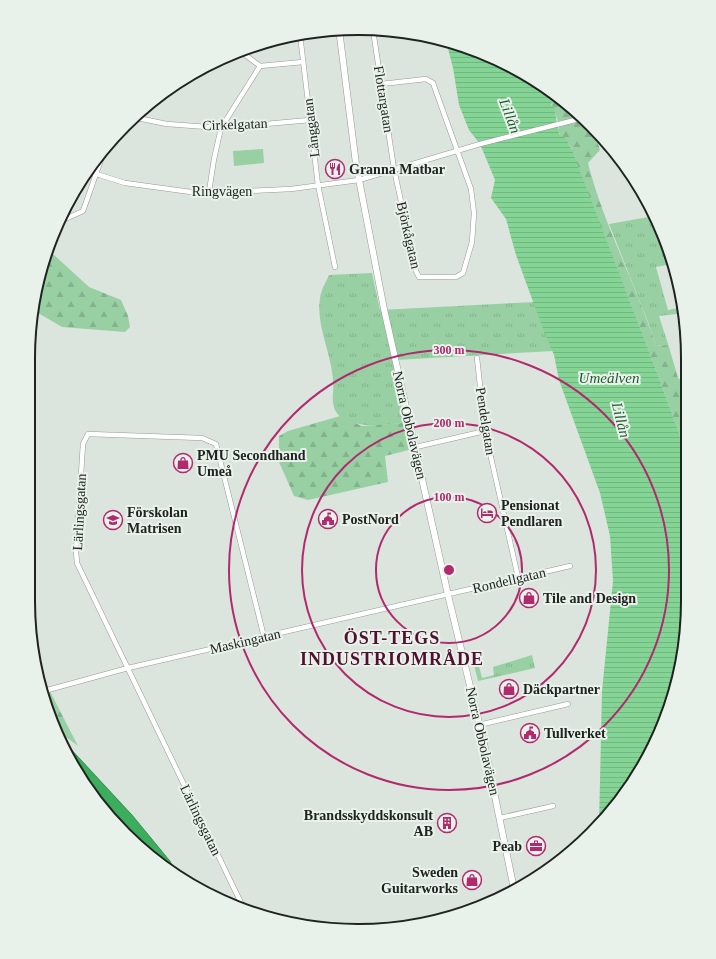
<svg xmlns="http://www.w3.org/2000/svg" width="716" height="959" font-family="Georgia,serif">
<defs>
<pattern id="grass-tufts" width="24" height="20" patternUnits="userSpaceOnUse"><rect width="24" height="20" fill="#98d0a3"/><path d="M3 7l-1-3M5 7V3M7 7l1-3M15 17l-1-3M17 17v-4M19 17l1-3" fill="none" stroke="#83b28c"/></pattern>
<pattern id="forest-firs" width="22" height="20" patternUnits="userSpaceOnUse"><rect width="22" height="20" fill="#98d0a3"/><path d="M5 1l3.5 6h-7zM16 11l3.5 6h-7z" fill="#83b28c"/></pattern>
<pattern id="water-rules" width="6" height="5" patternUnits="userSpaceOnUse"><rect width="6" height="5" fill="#84d595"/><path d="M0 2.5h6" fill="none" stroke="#72b780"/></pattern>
</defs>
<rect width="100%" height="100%" fill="#dbe5dd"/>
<g fill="url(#grass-tufts)">
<polygon points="654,216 663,232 672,264 656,267 668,310 683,307 685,313 659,316 669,347 666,345 656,346 648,322 609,224"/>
<path d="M 372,273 L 380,310 L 534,302 L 553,351 L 396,360 L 403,423 C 382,425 360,429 341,417 C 333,412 332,400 333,392 C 336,360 315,329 320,298 C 321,290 326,282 329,275 Z"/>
<polygon points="532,655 535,668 478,681 473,661 475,660 477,666 479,666 482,678 494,675 493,667"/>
</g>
<g fill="url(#forest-firs)">
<polygon points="547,89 565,103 577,119 558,121 551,103 552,100"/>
<path d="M 585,120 L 593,128 L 600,150 L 588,163 C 604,226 636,284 656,346 L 666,345 L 669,347 L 678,378 L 686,384 L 686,461 L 678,430 L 652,359 L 572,153 L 572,148 L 558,132 L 559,126 Z"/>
<polygon points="51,247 53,254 89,287 121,300 128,316 130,327 125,332 62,327 33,310 39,273"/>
<polygon points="340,416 362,426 403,423 409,450 385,456 388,482 308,500 294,496 279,462 279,436 288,431"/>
<polygon points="37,666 78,746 58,731 39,687"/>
</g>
<polygon fill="#98d0a3" points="263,149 264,163 234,166 233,151"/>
<polygon fill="url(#water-rules)" points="446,41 464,46 523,72 547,89 552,100 551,105 554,107 559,134 565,138 573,151 573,153 652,359 678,430 686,461 687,623 677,687 644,766 606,818 599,825 602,691 613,581 610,536 600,493 559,380 554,355 543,329 516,255 506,219 491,198 495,180 480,144 469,130 459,105 453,68"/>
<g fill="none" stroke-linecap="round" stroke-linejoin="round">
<g stroke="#939c95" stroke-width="5.5">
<g id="street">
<polyline points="373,30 394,169 416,271 419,277 456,277 463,273 472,242 474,213 471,189 433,83 426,79 381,84"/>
<polyline points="300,35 318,185 335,267"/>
<polyline points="240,51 260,66 303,62"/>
<polyline points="565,103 577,119"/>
<polyline points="137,118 167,124 221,128 310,120"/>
<polyline points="87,171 125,183 191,192 224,192 291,189 359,180 480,144 583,118"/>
<polyline points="209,192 214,159 221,128 260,66"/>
<polyline points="63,220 83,211 103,154"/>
<polyline points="477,358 485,431 518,577"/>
<polyline points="416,447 485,431"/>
<polyline points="44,691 128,668 570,566"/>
<polyline points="479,725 568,704"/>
<polyline points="500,818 553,806"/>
<polyline points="243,907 77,563 76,551 83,444 88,434 202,438 216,444 264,637"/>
<polyline points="373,930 414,922"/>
</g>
</g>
<g stroke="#939c95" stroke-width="7">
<polyline id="secondary" points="339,29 356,164 384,309 448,595 485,748 514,889"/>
</g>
<g stroke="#327c48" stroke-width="9">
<g id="highway">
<polyline points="66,750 130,819 167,864"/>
<polyline points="72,765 91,784 147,850"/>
</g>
</g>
<use href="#street" stroke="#fff" stroke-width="4.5"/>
<use href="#secondary" stroke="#fff" stroke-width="6"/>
<use href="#highway" stroke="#3cac5d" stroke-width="8"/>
</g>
<g fill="none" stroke="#b12a6e" stroke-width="2">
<circle cx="449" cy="570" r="73"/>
<circle cx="449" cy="570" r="147"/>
<circle cx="449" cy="570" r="220"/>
</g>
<defs>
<g id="restaurant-ring" transform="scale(1)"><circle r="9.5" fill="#e8f2ea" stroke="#b12a6e" stroke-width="1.5"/><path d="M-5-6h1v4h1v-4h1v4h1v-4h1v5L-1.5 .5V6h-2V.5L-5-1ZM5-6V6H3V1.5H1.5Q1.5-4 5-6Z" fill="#b12a6e"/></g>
<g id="shop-ring" transform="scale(1)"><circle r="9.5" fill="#e8f2ea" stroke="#b12a6e" stroke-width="1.5"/><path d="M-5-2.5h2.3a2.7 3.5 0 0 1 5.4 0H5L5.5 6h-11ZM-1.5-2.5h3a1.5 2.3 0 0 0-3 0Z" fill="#b12a6e"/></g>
<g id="hotel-ring" transform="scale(1)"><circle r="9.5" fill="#e8f2ea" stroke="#b12a6e" stroke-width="1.5"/><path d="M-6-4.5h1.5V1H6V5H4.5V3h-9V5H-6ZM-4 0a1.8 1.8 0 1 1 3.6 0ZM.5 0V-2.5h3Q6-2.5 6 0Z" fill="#b12a6e"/></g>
<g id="civic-ring" transform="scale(1)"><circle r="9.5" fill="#e8f2ea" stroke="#b12a6e" stroke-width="1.5"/><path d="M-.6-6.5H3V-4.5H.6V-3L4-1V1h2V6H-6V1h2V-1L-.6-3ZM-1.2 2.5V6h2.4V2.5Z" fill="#b12a6e"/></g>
<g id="school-ring" transform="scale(1)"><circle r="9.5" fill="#e8f2ea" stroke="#b12a6e" stroke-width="1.5"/><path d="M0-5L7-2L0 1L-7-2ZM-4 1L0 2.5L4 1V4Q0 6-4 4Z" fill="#b12a6e"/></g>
<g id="building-ring" transform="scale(1)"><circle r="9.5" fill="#e8f2ea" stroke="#b12a6e" stroke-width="1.5"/><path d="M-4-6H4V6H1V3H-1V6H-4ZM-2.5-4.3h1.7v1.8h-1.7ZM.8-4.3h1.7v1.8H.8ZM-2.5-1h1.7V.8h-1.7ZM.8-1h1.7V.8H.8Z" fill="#b12a6e"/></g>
<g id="office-ring" transform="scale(1)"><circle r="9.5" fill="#e8f2ea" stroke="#b12a6e" stroke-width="1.5"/><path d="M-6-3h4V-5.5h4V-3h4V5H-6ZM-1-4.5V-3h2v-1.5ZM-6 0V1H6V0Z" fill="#b12a6e"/></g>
</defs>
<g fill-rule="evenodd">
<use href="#restaurant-ring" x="335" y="169"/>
<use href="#shop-ring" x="183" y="463"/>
<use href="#hotel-ring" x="487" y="513"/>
<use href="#civic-ring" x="328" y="519"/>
<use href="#school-ring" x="113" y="520"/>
<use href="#shop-ring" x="529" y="598"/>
<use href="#shop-ring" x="509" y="689"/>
<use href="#civic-ring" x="530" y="733"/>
<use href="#building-ring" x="447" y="823"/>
<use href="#office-ring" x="536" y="846"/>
<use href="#shop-ring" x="472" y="880"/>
</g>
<g text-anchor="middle" stroke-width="4" stroke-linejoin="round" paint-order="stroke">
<g font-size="14" fill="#202320" stroke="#e8f2ea">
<text transform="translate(384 99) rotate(81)" y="5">Flottargatan</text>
<text transform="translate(235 124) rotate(-2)" y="5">Cirkelgatan</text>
<text transform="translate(311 128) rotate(-97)" y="5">Långgatan</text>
<text x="222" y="196">Ringvägen</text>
<text transform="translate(409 235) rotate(77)" y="5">Björkågatan</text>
<text transform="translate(486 421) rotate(81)" y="5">Pendelgatan</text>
<text transform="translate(410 425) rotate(77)" y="5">Norra Obbolavägen</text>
<text transform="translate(79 512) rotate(-87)" y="5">Lärlingsgatan</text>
<text transform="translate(509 580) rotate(-13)" y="5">Rondellgatan</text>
<text transform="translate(245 641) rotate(-13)" y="5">Maskingatan</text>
<text transform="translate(483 741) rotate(77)" y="5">Norra Obbolavägen</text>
<text transform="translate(201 820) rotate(64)" y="5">Lärlingsgatan</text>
</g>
<g font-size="14" font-weight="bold" fill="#202320" stroke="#e8f2ea" text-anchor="start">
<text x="349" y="174">Granna Matbar</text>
<text x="197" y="460">PMU Secondhand<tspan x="197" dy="16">Umeå</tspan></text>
<text x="501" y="510">Pensionat<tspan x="501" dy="16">Pendlaren</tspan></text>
<text x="127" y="517">Förskolan<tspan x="127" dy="16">Matrisen</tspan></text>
<text x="342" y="524">PostNord</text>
<text x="543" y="603">Tile and Design</text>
<text x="523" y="694">Däckpartner</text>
<text x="544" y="738">Tullverket</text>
<text x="433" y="820" text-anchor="end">Brandsskyddskonsult<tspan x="433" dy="16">AB</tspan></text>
<text x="522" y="851" text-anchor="end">Peab</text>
<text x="458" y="877" text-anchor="end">Sweden<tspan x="458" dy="16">Guitarworks</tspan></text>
</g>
<g font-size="15" font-style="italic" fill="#205930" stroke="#e8f2ea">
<text transform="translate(510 116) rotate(69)" y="5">Lillån</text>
<text x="609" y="383">Umeälven</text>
<text transform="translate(621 420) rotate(76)" y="5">Lillån</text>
</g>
<g font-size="18" font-weight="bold" letter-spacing="1" fill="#511030" stroke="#e8f2ea">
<text x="392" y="644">ÖST-TEGS<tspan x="392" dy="21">INDUSTRIOMRÅDE</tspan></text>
</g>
</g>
<path d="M0 0H716V959H0ZM358 35H358A323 323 0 0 1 681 358V601A323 323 0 0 1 358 924H358A323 323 0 0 1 35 601V358A323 323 0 0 1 358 35Z" fill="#e8f2ea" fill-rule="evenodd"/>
<path fill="none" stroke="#202320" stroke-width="2" d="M358 35H358A323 323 0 0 1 681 358V601A323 323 0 0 1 358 924H358A323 323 0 0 1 35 601V358A323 323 0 0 1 358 35Z"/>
<circle cx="449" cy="570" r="6" fill="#b12a6e" stroke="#e8f2ea" stroke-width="2"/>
<g font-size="12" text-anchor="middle" font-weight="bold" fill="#b12a6e" stroke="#e8f2ea" stroke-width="4" stroke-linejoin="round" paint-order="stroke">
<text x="449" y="354">300 m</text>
<text x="449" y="427">200 m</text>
<text x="449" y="501">100 m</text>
</g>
</svg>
